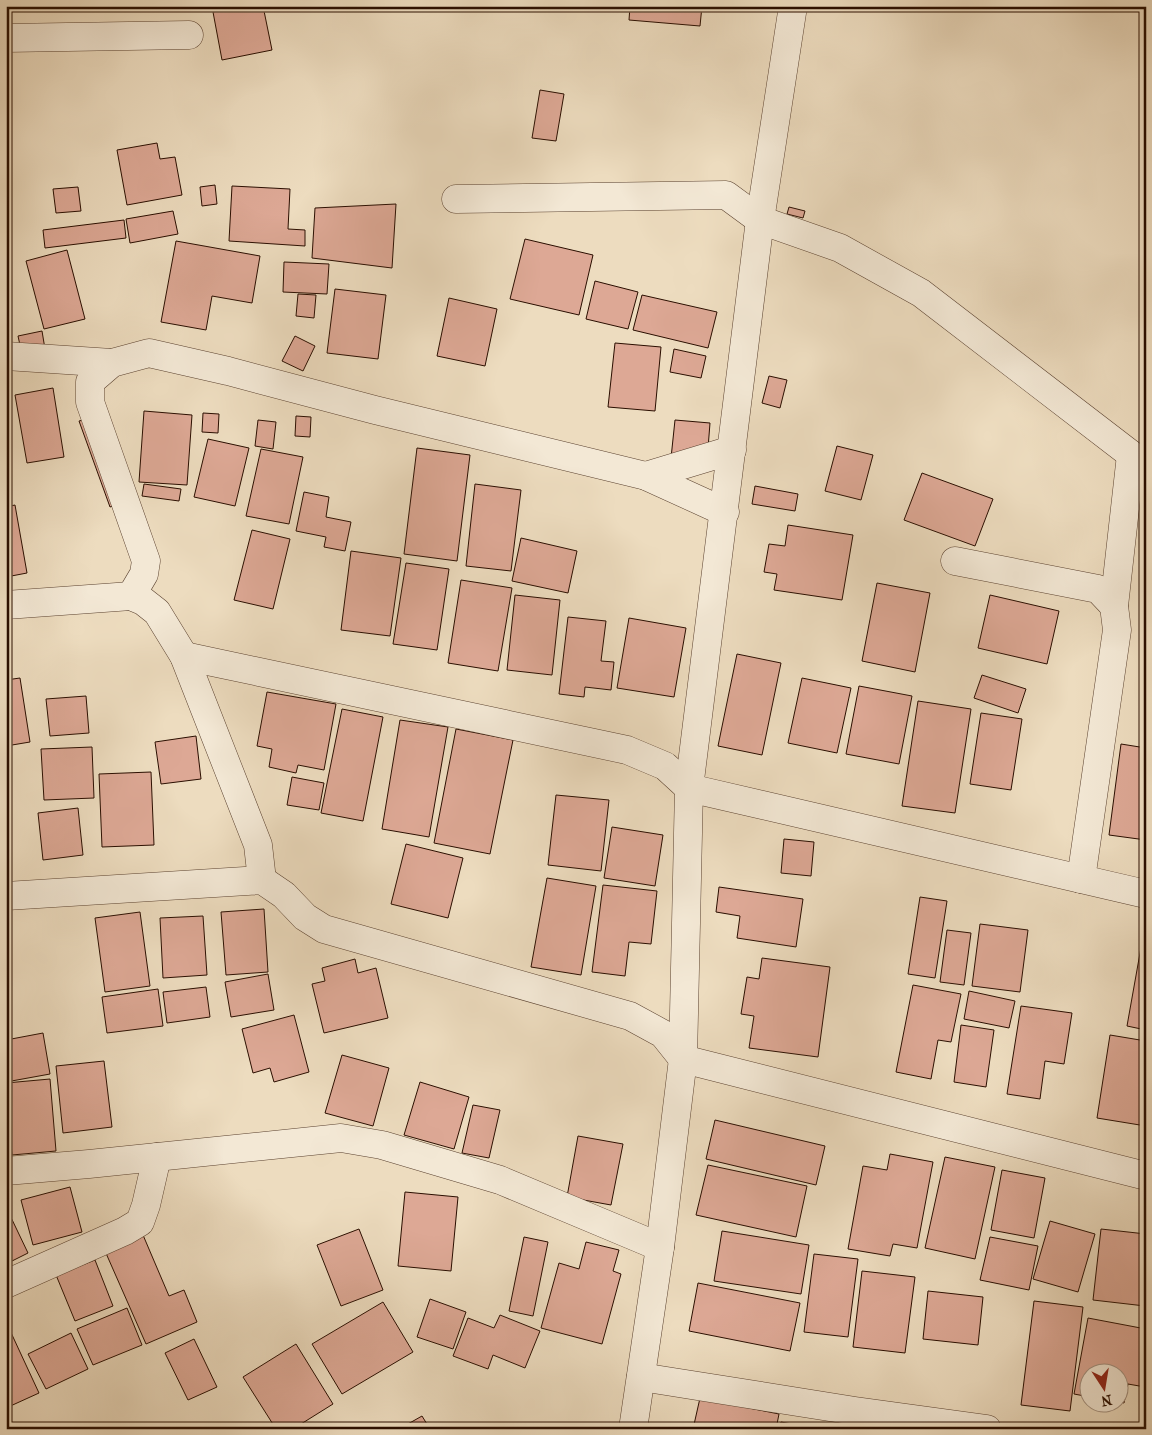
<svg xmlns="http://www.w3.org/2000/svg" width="1152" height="1435" font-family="'IM FELL French Canon',serif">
<rect width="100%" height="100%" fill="#eddcbf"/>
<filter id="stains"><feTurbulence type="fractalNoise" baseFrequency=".004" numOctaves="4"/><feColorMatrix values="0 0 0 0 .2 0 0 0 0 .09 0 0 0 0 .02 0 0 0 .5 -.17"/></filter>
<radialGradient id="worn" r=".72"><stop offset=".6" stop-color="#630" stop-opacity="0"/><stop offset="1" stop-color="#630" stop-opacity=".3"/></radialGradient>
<g fill="#dda895" stroke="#2a0e00">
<polygon points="240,6 263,6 272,50 222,60 213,12"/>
<polygon points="630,6 702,6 700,26 629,20"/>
<polygon points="540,90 564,94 556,141 532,138"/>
<polygon points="157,143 160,159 175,157 182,195 127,205 117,150"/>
<polygon points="215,185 217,204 202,206 200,187"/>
<polygon points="232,186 290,189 288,229 305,230 305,246 229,241"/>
<polygon points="78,187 81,211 56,213 53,189"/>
<polygon points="396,204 392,268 312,258 315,208"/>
<polygon points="789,207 805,211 803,218 787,214"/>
<polygon points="173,211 178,234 130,243 126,219"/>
<polygon points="124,220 126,238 45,248 43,230"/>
<polygon points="525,239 593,255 579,315 510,299"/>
<polygon points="176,241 260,256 252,303 212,296 206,330 161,322"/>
<polygon points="67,250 85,319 44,329 26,261"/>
<polygon points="284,262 329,264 327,294 283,292"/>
<polygon points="595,281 638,292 628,329 586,319"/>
<polygon points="335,289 386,295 378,359 327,353"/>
<polygon points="298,294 316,295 314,318 296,316"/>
<polygon points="642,295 717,312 708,348 633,330"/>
<polygon points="449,298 497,309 485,366 437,356"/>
<polygon points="42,331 46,355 23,359 18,336"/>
<polygon points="295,336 315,346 303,371 282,361"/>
<polygon points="615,343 661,347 655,411 608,407"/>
<polygon points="674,349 706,356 701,378 670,372"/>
<polygon points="769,376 787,380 780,408 762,403"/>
<polygon points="53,388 64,457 27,463 15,395"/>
<polygon points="144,411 192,415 187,485 139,482"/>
<polygon points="203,413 219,414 218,433 202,432"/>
<polygon points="296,416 311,417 310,437 295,436"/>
<polygon points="95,417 122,503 110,507 79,421"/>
<polygon points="258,420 276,422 273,449 255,446"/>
<polygon points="675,420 710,423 707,461 671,458"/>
<polygon points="208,439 249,448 235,506 194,497"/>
<polygon points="837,446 873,455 861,500 825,491"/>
<polygon points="417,448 470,455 457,561 404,554"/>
<polygon points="261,449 303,457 289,524 246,516"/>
<polygon points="922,473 993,499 975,546 904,520"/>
<polygon points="144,484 181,489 179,501 142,496"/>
<polygon points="475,484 521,490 511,571 466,566"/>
<polygon points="755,486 798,494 795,511 752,504"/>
<polygon points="304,492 329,497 326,517 351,522 345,551 324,547 326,537 296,531"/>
<polygon points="15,505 27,573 6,577 6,507"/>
<polygon points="788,525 853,535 842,600 774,590 777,574 764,572 769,544 785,546"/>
<polygon points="252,530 290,539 273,609 234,600"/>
<polygon points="521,538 577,551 568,593 512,581"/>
<polygon points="351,551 401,558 390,636 341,630"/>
<polygon points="406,563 449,569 437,650 393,644"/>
<polygon points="461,580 512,588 498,671 448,663"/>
<polygon points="877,583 930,593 915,672 862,661"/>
<polygon points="515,595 560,600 552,675 507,670"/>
<polygon points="990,595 1059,611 1047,664 978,648"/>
<polygon points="568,617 606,621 601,661 614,662 611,690 585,687 584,697 559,694"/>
<polygon points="629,618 686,628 674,697 617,688"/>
<polygon points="737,654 781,663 762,755 718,746"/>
<polygon points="982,675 1026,689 1018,713 974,698"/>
<polygon points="20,678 30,742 6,746 6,680"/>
<polygon points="802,678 851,688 837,753 788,743"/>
<polygon points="859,686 912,696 899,764 846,754"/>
<polygon points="267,692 336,704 324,770 298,765 296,773 269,767 272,749 257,746"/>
<polygon points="86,696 89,733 50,736 46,699"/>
<polygon points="918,701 971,709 955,813 902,806"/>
<polygon points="342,709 383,717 363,821 321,813"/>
<polygon points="981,713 1022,719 1011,790 970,784"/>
<polygon points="400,720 448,727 429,837 382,829"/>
<polygon points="456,729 513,740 490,854 434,843"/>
<polygon points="196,736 201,779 161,784 155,742"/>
<polygon points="1121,744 1146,748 1146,840 1109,835"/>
<polygon points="92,747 94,798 44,800 41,749"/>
<polygon points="151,772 154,845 102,847 99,774"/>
<polygon points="292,777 324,783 319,810 287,805"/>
<polygon points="556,795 609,800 601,871 548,865"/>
<polygon points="78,808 83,855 43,860 38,813"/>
<polygon points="612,827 663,835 655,886 604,878"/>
<polygon points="784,839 814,842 811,876 781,873"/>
<polygon points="406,844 463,858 448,918 391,904"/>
<polygon points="547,878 596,886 581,975 531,967"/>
<polygon points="603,885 657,891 651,944 629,942 625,976 592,972"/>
<polygon points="719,887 803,899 796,947 737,938 740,916 716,912"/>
<polygon points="920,897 947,901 935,978 908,974"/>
<polygon points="264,909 268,972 226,975 221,912"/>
<polygon points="140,912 150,986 105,992 95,918"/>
<polygon points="203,916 207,975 163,978 160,918"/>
<polygon points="980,924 1028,930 1020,992 972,986"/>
<polygon points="1145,925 1146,925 1146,1030 1127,1026"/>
<polygon points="947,930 971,933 964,985 940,982"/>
<polygon points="762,958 830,967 818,1057 749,1048 754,1016 741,1014 747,977 759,979"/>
<polygon points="355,959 358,973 376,968 388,1018 324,1033 312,984 325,981 322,968"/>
<polygon points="268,974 274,1010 231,1017 225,982"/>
<polygon points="913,985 961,994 951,1042 938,1040 931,1079 896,1072"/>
<polygon points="206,987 210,1017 167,1023 163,992"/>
<polygon points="158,989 163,1026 107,1033 102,997"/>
<polygon points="969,991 1015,1001 1009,1028 964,1019"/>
<polygon points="1021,1006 1072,1013 1064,1064 1045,1061 1040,1099 1007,1094"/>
<polygon points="294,1015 309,1072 274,1082 270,1068 253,1073 242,1029"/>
<polygon points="961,1025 994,1030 986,1087 954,1082"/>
<polygon points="43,1033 50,1074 6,1082 6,1040"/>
<polygon points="1110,1035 1146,1041 1146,1126 1097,1118"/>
<polygon points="342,1055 389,1068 373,1126 325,1113"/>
<polygon points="104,1061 112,1127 63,1133 56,1066"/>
<polygon points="50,1079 56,1151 12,1155 6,1083"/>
<polygon points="420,1082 469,1097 454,1149 404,1135"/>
<polygon points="473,1105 500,1110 489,1158 462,1153"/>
<polygon points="715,1120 825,1146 816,1185 706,1159"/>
<polygon points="578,1136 623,1144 611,1205 567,1197"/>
<polygon points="890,1154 933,1162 917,1248 893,1244 890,1256 848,1249 863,1166 887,1170"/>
<polygon points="945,1157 995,1167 975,1259 925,1248"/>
<polygon points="708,1165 807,1186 796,1237 696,1215"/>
<polygon points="1002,1170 1045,1178 1034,1238 991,1230"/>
<polygon points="70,1187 82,1232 33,1245 21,1200"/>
<polygon points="405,1192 458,1197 451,1271 398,1266"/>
<polygon points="6,1207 28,1253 6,1264"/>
<polygon points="1050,1221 1095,1234 1078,1292 1033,1279"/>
<polygon points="359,1229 383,1290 341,1306 317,1245"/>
<polygon points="1101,1229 1146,1234 1145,1306 1093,1300"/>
<polygon points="722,1231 809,1245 801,1294 714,1281"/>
<polygon points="143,1235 169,1296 184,1290 197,1322 146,1344 105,1251"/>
<polygon points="524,1237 548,1242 533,1316 509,1311"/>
<polygon points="990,1237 1038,1246 1029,1290 980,1280"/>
<polygon points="586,1242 619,1250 613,1271 621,1274 602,1344 541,1328 559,1263 579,1269"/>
<polygon points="814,1254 858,1259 848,1337 804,1332"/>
<polygon points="95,1260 113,1306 75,1321 56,1275"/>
<polygon points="862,1271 915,1277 905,1353 853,1347"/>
<polygon points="698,1283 800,1303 790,1351 689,1331"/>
<polygon points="928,1291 983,1297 978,1345 923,1339"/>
<polygon points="430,1299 466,1312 453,1349 417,1337"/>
<polygon points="1034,1301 1083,1307 1070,1411 1021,1405"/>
<polygon points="383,1302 413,1352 342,1394 312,1344"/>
<polygon points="127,1308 142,1345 93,1365 77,1329"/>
<polygon points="500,1315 540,1331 525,1368 493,1355 488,1369 453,1356 468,1318 494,1328"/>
<polygon points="1088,1318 1146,1329 1145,1387 1128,1384 1124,1403 1120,1402 1120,1372 1090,1372 1090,1397 1074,1394"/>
<polygon points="7,1324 39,1393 6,1408 6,1325"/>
<polygon points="71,1333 88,1369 46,1389 28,1354"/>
<polygon points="194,1339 217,1387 188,1400 165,1353"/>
<polygon points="296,1344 333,1404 293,1429 276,1429 243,1377"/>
<polygon points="700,1398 779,1414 776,1429 693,1429"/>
<polygon points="422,1416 430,1429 399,1429"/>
<polygon points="781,1422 819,1429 779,1429"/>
</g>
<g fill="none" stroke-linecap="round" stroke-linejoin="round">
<g stroke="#5b4230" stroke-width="29">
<g id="minor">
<polyline points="6,38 189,35"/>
<polyline points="456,199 726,195 760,220 840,248 921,293 1146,466"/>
<polyline points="6,356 112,363"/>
<polyline points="646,476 732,450"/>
<polyline points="955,561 1098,589 1114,606"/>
<polyline points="131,596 144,574 146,561 90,402 90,382 112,363 149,353 228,371 375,410 646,476 725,512"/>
<polyline points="6,605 131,596 143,601 157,612 184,656 258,845 262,880"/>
<polyline points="184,656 627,750 665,766 689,788 1146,894"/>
<polyline points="1081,879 1117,630 1114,606 1131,455"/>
<polyline points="6,896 262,880 284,895 305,917 324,929 630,1016 663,1034 683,1059 1146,1176"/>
<polyline points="6,1171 89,1164 341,1138 382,1145 500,1180 660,1247"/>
<polyline points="6,1284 125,1231 140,1222 146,1205 157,1157"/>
<polyline points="641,1377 855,1411 987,1429"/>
<polyline points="633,1429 660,1247 683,1059 689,788 760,220 793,6"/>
</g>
</g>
<use href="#minor" stroke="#f3e8d5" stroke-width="28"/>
</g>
<rect width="1152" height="1435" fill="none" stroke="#eddcbf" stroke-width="25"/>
<rect x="8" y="8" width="1137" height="1420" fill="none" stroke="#2a0e00" stroke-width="2.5"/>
<rect x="12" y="12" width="1127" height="1410" fill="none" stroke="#2a0e00"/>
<g transform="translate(1104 1388) rotate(168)"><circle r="24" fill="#f3e8d5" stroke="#a39180"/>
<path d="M0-4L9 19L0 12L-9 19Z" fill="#8f2418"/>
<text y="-8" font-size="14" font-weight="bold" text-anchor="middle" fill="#2a0e00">N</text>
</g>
<rect width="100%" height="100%" filter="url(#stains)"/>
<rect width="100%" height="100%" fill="url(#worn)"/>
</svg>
